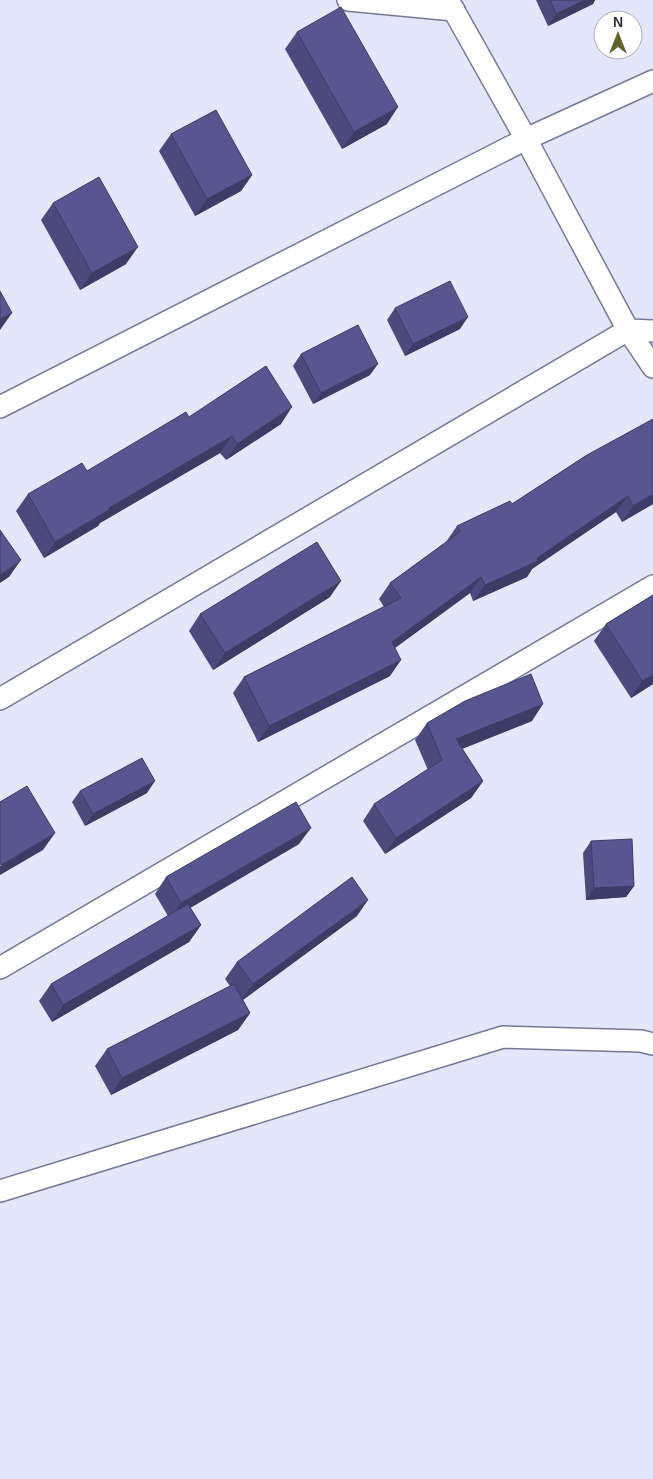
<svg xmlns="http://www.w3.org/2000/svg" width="653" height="1479" font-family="Arial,sans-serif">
<rect width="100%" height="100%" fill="#e4e6fb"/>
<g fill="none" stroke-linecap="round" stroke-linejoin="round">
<g stroke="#777898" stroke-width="24">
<g id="street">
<polyline points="348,0 454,10"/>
<polyline points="448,0 526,139 628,330 653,367"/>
<polyline points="0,407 526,139 653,81"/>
<polyline points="0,699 628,330 653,331"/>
<polyline points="0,968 653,586"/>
<polyline points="0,1191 503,1037 641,1041 653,1044"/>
</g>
</g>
<use href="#street" stroke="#fff" stroke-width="21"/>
</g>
<g fill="#4b4a7d">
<polygon points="536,0 595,0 593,4 548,26"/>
<polygon points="297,32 387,124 342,149 285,49"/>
<polygon points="171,134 252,175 241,191 195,216 159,151"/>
<polygon points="53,203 126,264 80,290 41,220"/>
<polygon points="395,308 460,329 405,356 387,320"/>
<polygon points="301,354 370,375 313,404 293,366"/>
<polygon points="189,417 281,424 226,460 220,453 100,523 98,526 44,558 16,511 28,494 87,471"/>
<polygon points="587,455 653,504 622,522 616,512 532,569 527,577 473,601 470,593 395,648 390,676 258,742 233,693 244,677 384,607 379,599 390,583 446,542 457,526 512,504"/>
<polygon points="653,595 653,684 631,698 594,641 606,624"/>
<polygon points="330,597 213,670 189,631 200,614"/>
<polygon points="532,721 462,749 483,781 471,798 385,854 363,821 374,804 428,770 415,740 427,723"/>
<polygon points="80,791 147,793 85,826 72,802"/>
<polygon points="591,841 634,886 626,897 586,900 583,853"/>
<polygon points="299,844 190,907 201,925 189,942 52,1022 39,1001 51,984 168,916 155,894 166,877"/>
<polygon points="357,916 243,1000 250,1013 238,1030 111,1095 95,1066 107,1049 230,986 225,979 237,962"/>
</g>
<g fill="#3d3c66">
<polygon points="585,0 595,0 593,4 548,26 556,14"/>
<polygon points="398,107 387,124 342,149 354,132"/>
<polygon points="252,175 241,191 195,216 207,199"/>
<polygon points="138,247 126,264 80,290 92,273"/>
<polygon points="12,313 0,330 0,319"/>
<polygon points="468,317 460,329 405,356 413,344"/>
<polygon points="378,364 370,375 313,404 321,393"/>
<polygon points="292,407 281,424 226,460 237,444"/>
<polygon points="232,436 220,453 100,523 98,526 44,558 55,542 109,508"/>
<polygon points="653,494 653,504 622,522 633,506"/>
<polygon points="628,496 616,512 532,569 527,577 473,601 485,585"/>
<polygon points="21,560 9,577 0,583 0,575"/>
<polygon points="481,577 470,593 381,658 392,642"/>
<polygon points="341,581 330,597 213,670 225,653"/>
<polygon points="401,660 390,676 258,742 269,726"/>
<polygon points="653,675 653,684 631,698 642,681"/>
<polygon points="543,704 532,721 444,756 456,739"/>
<polygon points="155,781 147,793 85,826 93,814"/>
<polygon points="483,781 471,798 385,854 396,838"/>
<polygon points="311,828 299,844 170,920 181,903"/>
<polygon points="55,833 43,850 0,875 0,866 1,865"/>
<polygon points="634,886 626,897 586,900 594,888"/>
<polygon points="368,900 357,916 241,1001 253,984"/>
<polygon points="201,925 189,942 52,1022 63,1005"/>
<polygon points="250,1013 238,1030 111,1095 122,1078"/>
</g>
<g fill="#575691" stroke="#3d3c66">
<polygon points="550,0 585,0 556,14"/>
<polygon points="341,7 398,107 354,132 297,32"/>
<polygon points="216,110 252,175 207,199 171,134"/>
<polygon points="99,177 138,247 92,273 53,203"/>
<polygon points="450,281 468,317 413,344 395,308"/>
<polygon points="0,291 12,313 0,319"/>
<polygon points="358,325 378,364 321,393 301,354"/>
<polygon points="266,366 292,407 237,444 232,436 109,508 109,510 55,542 28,494 82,463 87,471 186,412 189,417"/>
<polygon points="653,419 653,494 633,506 628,496 537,558 538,561 485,585 481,577 392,642 401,660 269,726 244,677 401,598 390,583 460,532 457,526 510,501 512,504 587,455"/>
<polygon points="0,530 21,560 0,575"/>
<polygon points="317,542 341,581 225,653 200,614"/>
<polygon points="653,595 653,675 642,681 606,624"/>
<polygon points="531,674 543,704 456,739 483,781 396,838 374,804 442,760 427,723 465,701"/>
<polygon points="142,758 155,781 93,814 80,791"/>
<polygon points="27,786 55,833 1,865 0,863 0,802"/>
<polygon points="296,802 311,828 181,903 166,877"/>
<polygon points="632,839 634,886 594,888 591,841"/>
<polygon points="352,877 368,900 253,984 237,962"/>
<polygon points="188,904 201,925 63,1005 51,984"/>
<polygon points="234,984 250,1013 122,1078 107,1049"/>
</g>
<g transform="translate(618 35)"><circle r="24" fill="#ffffff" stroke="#ababb1"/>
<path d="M0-4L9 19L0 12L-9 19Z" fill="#62622f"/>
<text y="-8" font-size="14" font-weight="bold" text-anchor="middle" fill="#2d2e3c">N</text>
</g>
</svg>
